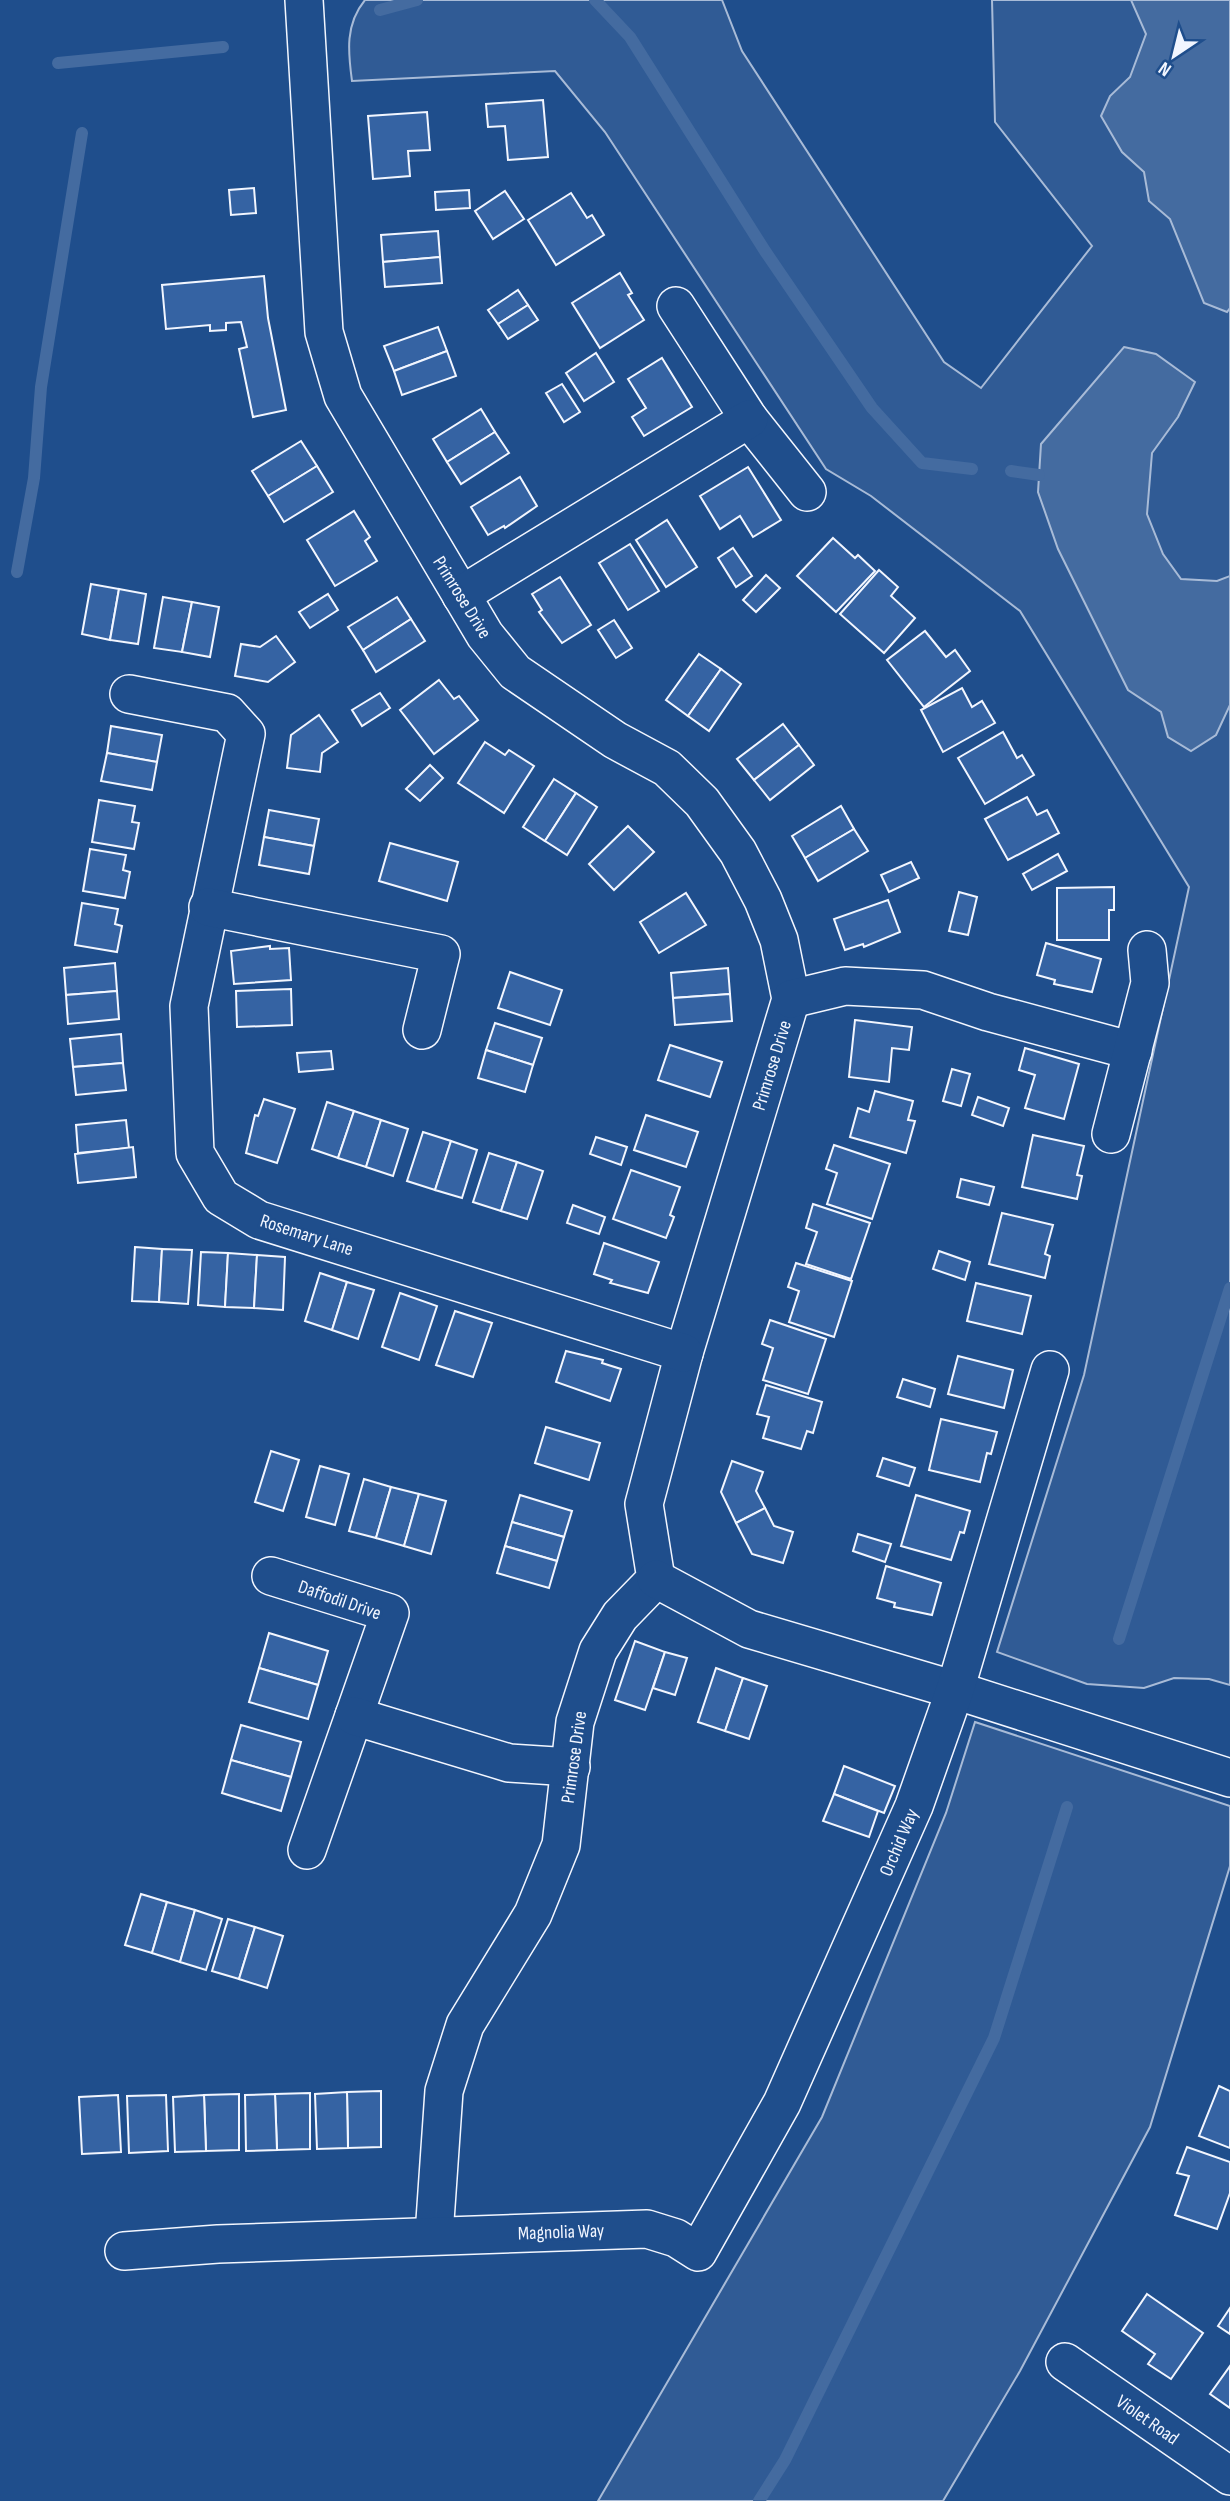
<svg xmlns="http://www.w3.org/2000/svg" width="1230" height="2501" font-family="'Sofia Sans Condensed',sans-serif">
<rect width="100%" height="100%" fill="#1f4e8c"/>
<g fill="#305b95" stroke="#a8bbd7" stroke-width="2">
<path d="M 365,0 L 722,0 L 742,51 L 944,362 L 981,388 L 1092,246 L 995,122 L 992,0 L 1230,0 L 1230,1685 L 1209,1679 L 1174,1678 L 1144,1688 L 1087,1684 L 997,1652 L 1084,1375 L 1189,887 L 1020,611 L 871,496 L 826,469 L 605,132 L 555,71 L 352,81 C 348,52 345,24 365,0 Z"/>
<polygon points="975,1722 1230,1806 1230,1866 1150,2127 1020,2371 943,2501 598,2501 822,2117 946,1813"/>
</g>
<g fill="#446ba0" stroke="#a8bbd7" stroke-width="2">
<polygon points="1131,0 1230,0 1230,308 1227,312 1204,303 1170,219 1149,201 1144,172 1122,152 1101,116 1110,96 1130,77 1146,34"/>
<polygon points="1124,347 1156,354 1195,382 1178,417 1152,453 1147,514 1163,554 1181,579 1217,581 1230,576 1230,705 1216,735 1191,751 1168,737 1161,712 1128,690 1058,549 1038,492 1041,444"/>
</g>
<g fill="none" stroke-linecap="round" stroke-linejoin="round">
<g stroke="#446ba0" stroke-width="12">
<polyline points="595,0 630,37 765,251 872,408 922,463 972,469"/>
<polyline points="380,10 417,0"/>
<polyline points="58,63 223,47"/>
<polyline points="1011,471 1039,475"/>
<polyline points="17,572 34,478 41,387 82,133"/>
<polyline points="1119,1639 1230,1288"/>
<polyline points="759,2501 785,2460 994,2038 1067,1807"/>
</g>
</g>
<g fill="#3563a3" stroke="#f2f6ff" stroke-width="2">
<polygon points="543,100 548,157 508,160 505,126 488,127 486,104"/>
<polygon points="427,112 430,150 408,151 410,176 373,179 368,116"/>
<polygon points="254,188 256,213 231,215 229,190"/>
<polygon points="469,190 470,208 436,210 435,192"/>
<polygon points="505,191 524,219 493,239 475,211"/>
<polygon points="571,193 587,218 592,215 604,235 556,265 528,220"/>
<polygon points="438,231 440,257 383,262 381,235"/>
<polygon points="440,257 442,283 385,287 383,262"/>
<polygon points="620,273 632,293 628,295 644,320 600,348 572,303"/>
<polygon points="264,276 268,318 286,410 253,417 239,349 247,347 241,322 226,323 226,330 210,331 210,325 166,329 162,285"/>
<polygon points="518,290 528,305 498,324 488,310"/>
<polygon points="528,305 538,320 508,339 498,324"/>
<polygon points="438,327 447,351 394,371 384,346"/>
<polygon points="447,351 456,376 402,395 394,371"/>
<polygon points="596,353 614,382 584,401 566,373"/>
<polygon points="662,358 692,407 644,436 632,417 646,408 628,379"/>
<polygon points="562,384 580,412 564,422 546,393"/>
<polygon points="481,409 495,432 447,462 433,439"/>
<polygon points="495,432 509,453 461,484 447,462"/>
<polygon points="301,441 317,466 268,496 252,471"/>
<polygon points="317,466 333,492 284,522 268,496"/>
<polygon points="748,467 781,520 753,537 740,516 720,529 700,496"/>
<polygon points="520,477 537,506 505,528 504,526 488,535 471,507"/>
<polygon points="354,511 370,537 365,541 377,561 335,586 307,540"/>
<polygon points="667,520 697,567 666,587 636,540"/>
<polygon points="833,538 855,558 858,555 875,571 836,612 797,576"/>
<polygon points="630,544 659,591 628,610 599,563"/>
<polygon points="733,548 752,576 736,587 718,558"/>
<polygon points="879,570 898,587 891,596 915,618 884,653 840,614"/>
<polygon points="766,575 780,588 756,612 743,600"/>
<polygon points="560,577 591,625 562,643 539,612 542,610 532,594"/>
<polygon points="91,584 119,589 110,640 82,634"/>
<polygon points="119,589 146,594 138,644 110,640"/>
<polygon points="328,594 338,610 310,628 299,612"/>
<polygon points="163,597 192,602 182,652 154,648"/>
<polygon points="397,597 411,619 363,650 348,627"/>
<polygon points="192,602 219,607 210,657 182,652"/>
<polygon points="411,619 425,641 376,672 363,650"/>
<polygon points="614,620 632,648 616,658 598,630"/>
<polygon points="925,631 946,657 955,650 970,671 924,707 887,660"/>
<polygon points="276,636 295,662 268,682 235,676 241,644 260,647"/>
<polygon points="699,654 721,669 688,716 666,700"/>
<polygon points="721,669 741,684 709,731 688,716"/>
<polygon points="439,680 454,699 459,696 478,720 434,754 400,710"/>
<polygon points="962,688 972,707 982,701 995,723 943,752 921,710"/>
<polygon points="380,693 390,708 362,726 352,710"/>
<polygon points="319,715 338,742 322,753 320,772 287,768 291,735"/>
<polygon points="783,724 799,745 754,780 737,759"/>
<polygon points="111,726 162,735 157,762 107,753"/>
<polygon points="1003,732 1017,758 1022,755 1034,775 985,804 958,758"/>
<polygon points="485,742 505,755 509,750 534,766 504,813 458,783"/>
<polygon points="799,745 814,765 770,800 754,780"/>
<polygon points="107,753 157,762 152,790 101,781"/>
<polygon points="430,765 443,778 420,801 406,789"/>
<polygon points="554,779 576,793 545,841 523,827"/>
<polygon points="576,793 597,807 567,855 545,841"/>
<polygon points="1027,797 1037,815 1047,810 1059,833 1008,860 985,819"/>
<polygon points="99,800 135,806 132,822 139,823 134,849 92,842"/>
<polygon points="841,806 854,829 805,858 792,836"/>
<polygon points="269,810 319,819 314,846 264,837"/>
<polygon points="628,826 654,852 614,890 589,864"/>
<polygon points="854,829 868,851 818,881 805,858"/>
<polygon points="264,837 314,846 309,874 259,865"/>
<polygon points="390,843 458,862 447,901 379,881"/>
<polygon points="90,849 126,855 123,870 130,872 125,898 83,891"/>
<polygon points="1058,854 1067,871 1032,890 1023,874"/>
<polygon points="911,862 919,878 889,892 881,875"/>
<polygon points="1114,887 1114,910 1109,910 1109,940 1057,940 1057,888"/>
<polygon points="959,892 977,897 968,935 949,931"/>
<polygon points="686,893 706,925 659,953 640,922"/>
<polygon points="888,900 900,932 864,947 863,944 845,950 834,919"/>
<polygon points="82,903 118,909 115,924 122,926 117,952 75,945"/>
<polygon points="1046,943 1101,959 1092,992 1054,984 1055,980 1037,975"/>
<polygon points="270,946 270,949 289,948 291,980 234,984 231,951"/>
<polygon points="115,963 117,991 66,995 64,968"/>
<polygon points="728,968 730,994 673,998 671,973"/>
<polygon points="510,972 562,990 550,1025 498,1008"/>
<polygon points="291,989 292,1025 237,1027 236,991"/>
<polygon points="117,991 119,1019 68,1024 66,995"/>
<polygon points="730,994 732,1021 675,1025 673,998"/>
<polygon points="855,1020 912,1027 909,1050 892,1048 889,1082 849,1077"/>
<polygon points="495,1023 542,1038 533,1065 486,1050"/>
<polygon points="121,1034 123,1063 73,1067 70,1039"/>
<polygon points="670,1045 722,1062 710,1097 658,1080"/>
<polygon points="1025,1048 1079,1064 1064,1119 1025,1108 1035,1075 1019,1070"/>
<polygon points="486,1050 533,1065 525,1092 478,1078"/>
<polygon points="331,1051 333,1069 299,1072 297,1053"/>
<polygon points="123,1063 126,1090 76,1095 73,1067"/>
<polygon points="952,1069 970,1074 961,1106 943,1101"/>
<polygon points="875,1091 913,1101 908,1120 915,1121 906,1153 850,1137 858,1108 869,1112"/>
<polygon points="978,1097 1009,1108 1003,1126 972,1115"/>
<polygon points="264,1099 295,1109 277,1163 246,1153 255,1115 258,1116"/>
<polygon points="327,1102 354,1111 338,1158 312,1149"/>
<polygon points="354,1111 381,1120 366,1167 338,1158"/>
<polygon points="646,1115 698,1132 686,1167 634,1150"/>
<polygon points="126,1120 129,1148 78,1153 76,1125"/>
<polygon points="381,1120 408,1129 393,1176 366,1167"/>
<polygon points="423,1132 451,1141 435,1190 407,1181"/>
<polygon points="1033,1135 1084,1146 1077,1175 1082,1176 1077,1199 1022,1187"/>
<polygon points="596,1137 627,1147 621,1165 590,1154"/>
<polygon points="451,1141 477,1150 462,1198 435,1190"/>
<polygon points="834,1145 890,1164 872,1219 827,1204 837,1173 826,1169"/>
<polygon points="133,1147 136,1177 78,1183 75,1154"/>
<polygon points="489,1153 517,1162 501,1211 473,1202"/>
<polygon points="517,1162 543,1171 527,1219 501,1211"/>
<polygon points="631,1170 680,1187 670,1215 674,1217 666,1238 613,1219"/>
<polygon points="961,1179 994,1187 989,1205 957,1197"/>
<polygon points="813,1204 870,1223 851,1279 806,1264 817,1232 806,1228"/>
<polygon points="573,1205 605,1217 599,1234 567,1223"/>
<polygon points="1002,1213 1053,1225 1045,1254 1050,1256 1045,1278 989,1264"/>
<polygon points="604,1243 659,1262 648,1293 610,1283 612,1280 594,1274"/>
<polygon points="135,1247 162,1249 159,1302 132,1301"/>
<polygon points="162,1249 192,1250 188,1304 159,1302"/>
<polygon points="939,1251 970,1262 965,1280 933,1269"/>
<polygon points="201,1252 228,1253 225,1307 198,1305"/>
<polygon points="228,1253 257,1255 254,1308 225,1307"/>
<polygon points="257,1255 285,1257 283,1310 254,1308"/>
<polygon points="796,1263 852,1281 834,1337 789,1322 799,1291 788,1287"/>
<polygon points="320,1273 347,1282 332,1330 305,1321"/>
<polygon points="347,1282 374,1290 358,1339 332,1330"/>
<polygon points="976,1283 1031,1296 1022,1334 967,1321"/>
<polygon points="400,1293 437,1306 419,1360 382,1347"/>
<polygon points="455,1311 492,1323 473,1377 436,1365"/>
<polygon points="770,1320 826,1339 808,1394 763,1380 773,1348 762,1344"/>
<polygon points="566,1351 603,1360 602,1363 621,1369 610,1401 556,1382"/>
<polygon points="958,1356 1013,1370 1004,1408 948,1394"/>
<polygon points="903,1379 935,1389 930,1407 897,1397"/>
<polygon points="766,1385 822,1402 813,1433 807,1431 801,1449 763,1438 769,1417 757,1414"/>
<polygon points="941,1419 997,1432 991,1454 987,1453 980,1482 929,1470"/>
<polygon points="546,1427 600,1443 589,1480 535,1463"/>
<polygon points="271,1451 299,1460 283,1511 255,1502"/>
<polygon points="883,1458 915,1468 909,1486 877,1476"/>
<polygon points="732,1461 763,1472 756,1491 765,1508 736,1523 721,1492"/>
<polygon points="320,1466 349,1474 335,1525 306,1517"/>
<polygon points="364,1479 391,1487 376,1538 349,1531"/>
<polygon points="391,1487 419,1494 404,1546 376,1538"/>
<polygon points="419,1494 446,1501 431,1554 404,1546"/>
<polygon points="520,1495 572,1511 564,1537 512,1522"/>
<polygon points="916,1495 970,1511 964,1533 960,1532 951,1560 901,1546"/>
<polygon points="765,1508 774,1526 793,1532 783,1563 752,1554 736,1523"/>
<polygon points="512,1522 564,1537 557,1561 505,1546"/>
<polygon points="858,1534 891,1544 885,1562 853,1551"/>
<polygon points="505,1546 557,1561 549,1588 497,1573"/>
<polygon points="886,1566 941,1583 932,1615 894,1607 895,1603 877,1598"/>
<polygon points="269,1633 328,1651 318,1685 259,1668"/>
<polygon points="635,1641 665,1652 645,1710 615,1700"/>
<polygon points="665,1652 687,1658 675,1695 653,1688"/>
<polygon points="259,1668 318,1685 308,1719 249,1702"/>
<polygon points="716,1668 743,1678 725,1731 698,1722"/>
<polygon points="743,1678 767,1686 749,1739 725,1731"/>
<polygon points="241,1725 301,1742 291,1777 231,1760"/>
<polygon points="231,1760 291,1777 281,1811 222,1793"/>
<polygon points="844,1766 895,1786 884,1813 834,1794"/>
<polygon points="834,1794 878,1811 869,1837 823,1821"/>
<polygon points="141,1894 167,1902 152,1953 125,1945"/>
<polygon points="167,1902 195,1910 180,1962 152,1953"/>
<polygon points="195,1910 222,1919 206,1970 180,1962"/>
<polygon points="228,1919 255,1927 239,1979 212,1971"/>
<polygon points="255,1927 283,1936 267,1988 239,1979"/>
<polygon points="1219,2086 1230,2091 1230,2148 1199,2136"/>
<polygon points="381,2091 381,2147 348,2148 347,2092"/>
<polygon points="347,2092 348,2148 317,2149 315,2094"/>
<polygon points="310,2093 310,2149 277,2150 275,2094"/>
<polygon points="239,2094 239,2150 206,2151 204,2095"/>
<polygon points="275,2094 277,2150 246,2151 245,2095"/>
<polygon points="118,2095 121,2152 82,2154 79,2097"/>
<polygon points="166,2095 168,2151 129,2153 127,2096"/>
<polygon points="204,2095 206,2151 175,2152 173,2097"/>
<polygon points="1187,2147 1230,2162 1230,2193 1217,2229 1175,2215 1189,2176 1177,2173"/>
<polygon points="1147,2294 1203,2333 1171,2379 1148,2364 1155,2354 1122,2331"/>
<polygon points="1230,2308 1230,2334 1218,2326"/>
<polygon points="1230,2366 1230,2408 1210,2394"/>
</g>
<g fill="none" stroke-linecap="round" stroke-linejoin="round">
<g stroke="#f2f6ff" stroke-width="40">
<g id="street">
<polyline points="304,0 324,332 343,396 485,635 515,672 615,740 667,768 702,802 738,852 763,900 779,940 791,999 684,1353 644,1504 656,1579 620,1616 598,1651 575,1722 561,1845 533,1914 465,2025 444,2091 434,2235"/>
<polyline points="676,306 749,419 807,492"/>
<polyline points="461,595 749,419"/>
<polyline points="129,694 227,713 246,734 189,1006 195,1153 221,1197 259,1220 684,1353"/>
<polyline points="208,907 441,954 422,1030"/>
<polyline points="791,999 845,986 923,990 988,1012 1133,1051"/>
<polyline points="1111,1134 1150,983 1147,950"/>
<polyline points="271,1576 390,1613 307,1850"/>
<polyline points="656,1579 749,1629 955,1690 1230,1778"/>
<polyline points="354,1716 509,1763 571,1767"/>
<polyline points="124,2251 218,2244 647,2229 676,2238 698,2252 782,2103 914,1806 955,1690 1050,1370"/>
<polyline points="1065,2362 1230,2476"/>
</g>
</g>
<use href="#street" stroke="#1f4e8c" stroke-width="37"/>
</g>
<g text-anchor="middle" stroke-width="5" stroke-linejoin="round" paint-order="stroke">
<g font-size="19" fill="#f2f6ff" stroke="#1f4e8c">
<text transform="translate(463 597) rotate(58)" y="7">Primrose Drive</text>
<text transform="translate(771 1065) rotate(-73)" y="7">Primrose Drive</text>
<text transform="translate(307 1234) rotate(18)" y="7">Rosemary Lane</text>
<text transform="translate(340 1599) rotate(19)" y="7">Daffodil Drive</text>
<text transform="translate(573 1757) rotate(-82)" y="7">Primrose Drive</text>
<text transform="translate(898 1842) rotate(-67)" y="7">Orchid Way</text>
<text transform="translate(561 2231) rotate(-2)" y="7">Magnolia Way</text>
<text transform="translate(1148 2419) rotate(35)" y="7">Violet Road</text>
</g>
</g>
<g transform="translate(1174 56) rotate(215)" stroke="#1f4e8c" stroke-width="5" paint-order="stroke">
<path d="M0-5L12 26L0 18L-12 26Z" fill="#f2f6ff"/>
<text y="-10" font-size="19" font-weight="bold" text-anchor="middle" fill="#f2f6ff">N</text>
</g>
</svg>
